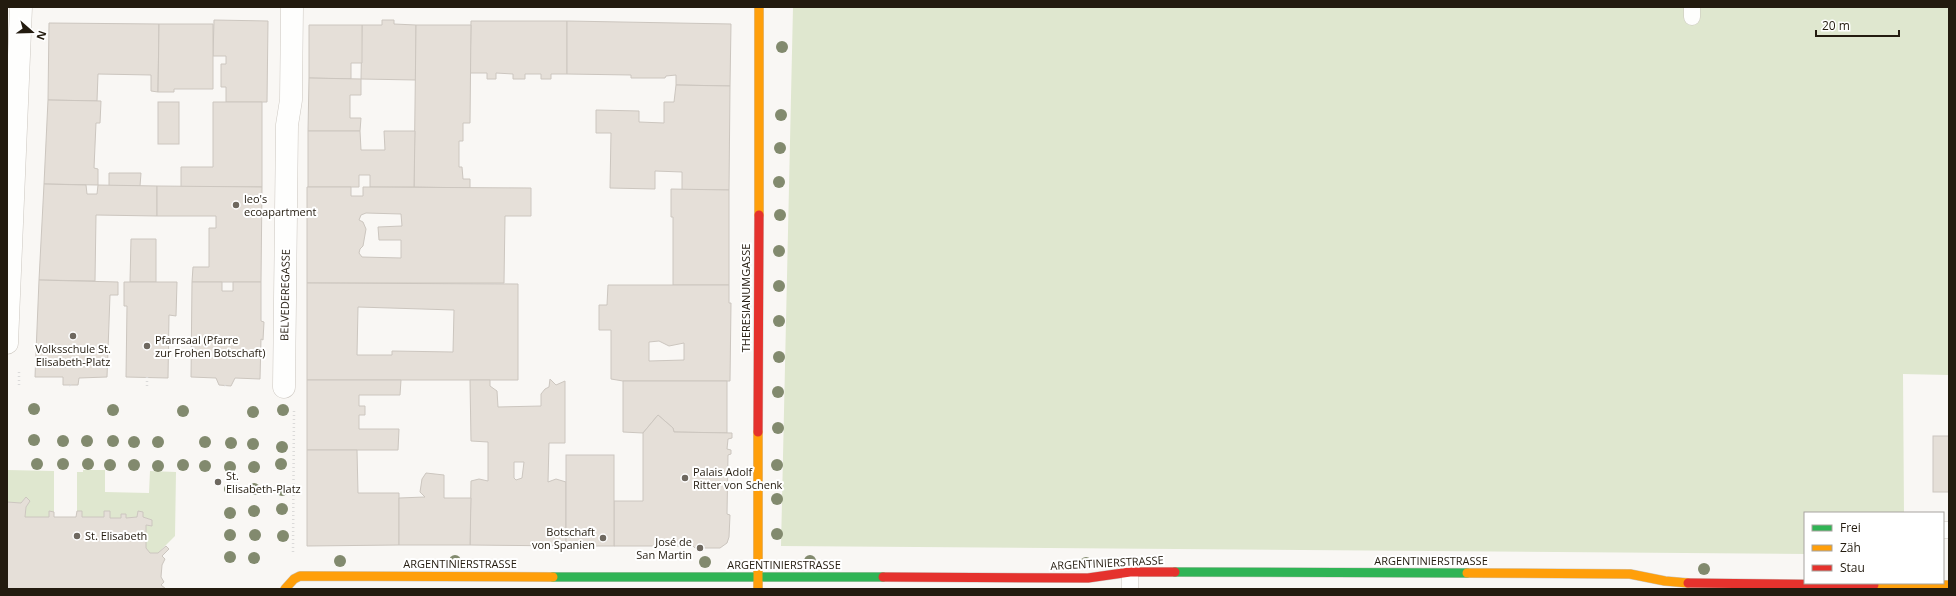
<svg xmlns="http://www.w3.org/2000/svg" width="1956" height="596" font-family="'Open Sans',sans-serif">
<rect width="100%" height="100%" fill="#f9f7f4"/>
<g fill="#dfe7cf">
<polygon points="793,7 1949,7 1949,375 1903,374 1904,513 1805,513 1805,554 781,546"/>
<polygon points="7,470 54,471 54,512 49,511 49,517 25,517 26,507 30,501 26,497 21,503 7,502"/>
<polygon points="83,470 105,470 105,492 149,493 150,471 176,472 175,536 158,553 150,553 146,548 146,525 152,526 152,520 143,517 143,512 138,512 137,517 126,518 126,514 121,514 121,518 110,518 110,511 104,517 82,517 82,511 77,511 77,472 83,472"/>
</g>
<g fill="#e5dfd8" stroke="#ccc6bf" fill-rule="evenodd">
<polygon points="214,20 268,21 267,102 226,102 226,87 221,87 221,64 226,64 226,56 213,56"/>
<polygon points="382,20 394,20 394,24 416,25 416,80 361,79 362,25 382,25"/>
<polygon points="471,21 567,21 567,74 551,74 551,79 541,79 541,74 525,74 525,79 513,79 513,74 496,73 496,79 487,79 487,73 470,73"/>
<polygon points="567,21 731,24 730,86 676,85 676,75 666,76 665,78 631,78 631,75 567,74"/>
<polygon points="49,23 159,24 158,92 151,91 151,75 98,74 97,101 48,100"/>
<polygon points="159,24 213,24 213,89 174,89 174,92 158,92"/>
<polygon points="309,25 362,25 362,63 351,63 351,79 309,78"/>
<polygon points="416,25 471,25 470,123 463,123 463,141 459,141 459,167 462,167 463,179 470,179 470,188 414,187"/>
<polygon points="309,78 361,79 361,95 350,95 350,118 361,118 360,131 308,131"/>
<polygon points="676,85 730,86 729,190 682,190 682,172 655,171 655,189 610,188 611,133 596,133 596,110 639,111 639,122 664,123 664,102 674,102"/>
<polygon points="48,100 101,101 100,123 96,123 94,168 98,169 98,185 44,184"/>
<rect x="158" y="102" width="21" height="42"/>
<polygon points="213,102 262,102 262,187 181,187 181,167 213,167"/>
<polygon points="308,131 360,131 361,150 385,150 384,131 415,131 414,187 370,187 370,175 359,175 359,187 308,187"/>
<polygon points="109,173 141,173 140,186 109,186"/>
<polygon points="44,184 86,185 87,194 97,194 98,185 157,186 157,216 96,215 95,281 39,280"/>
<polygon points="157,186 262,187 261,282 192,282 193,267 209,267 209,228 216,228 216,216 157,216"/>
<path d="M 307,187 L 351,187 L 351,196 L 363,196 L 363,187 L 531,188 L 531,216 L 505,216 L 504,283 L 307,283 ZM 366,213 L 401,214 L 402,226 L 378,227 L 379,240 L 401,240 L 401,258 L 362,257 L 359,253 L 360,249 L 363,246 L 366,229 L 363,222 L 359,220 L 361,215 Z"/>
<polygon points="671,189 729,190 729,285 673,285 673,217 671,217"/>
<polygon points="131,239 156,239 156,282 130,282"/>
<polygon points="39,280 118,282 118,295 110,295 107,377 79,378 78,385 63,385 63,377 35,377"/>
<polygon points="124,282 177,282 176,316 169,315 168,378 126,377 127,306 124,306"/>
<polygon points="192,282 222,282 222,291 233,291 233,282 261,282 261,321 264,322 263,340 261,339 260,379 235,378 231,386 219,385 216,378 191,377"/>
<path d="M 307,283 L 518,284 L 518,380 L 307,380 ZM 358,307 L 454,310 L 453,352 L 392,351 L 392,355 L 357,355 Z"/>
<path d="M 608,285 L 729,285 L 729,303 L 731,303 L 730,381 L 623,381 L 611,379 L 611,330 L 599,330 L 599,305 L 607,305 ZM 659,341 L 669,346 L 684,343 L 684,360 L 649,361 L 649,342 Z"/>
<path d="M 550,379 L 556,385 L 565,381 L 565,443 L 549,443 L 548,482 L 556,479 L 566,482 L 566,546 L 470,545 L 471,481 L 479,479 L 488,481 L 488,442 L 471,441 L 470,380 L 490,380 L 490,386 L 497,391 L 498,407 L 541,406 L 541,394 L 545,389 L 549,387 ZM 514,462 L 524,462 L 522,478 L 516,480 L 514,478 Z"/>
<polygon points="307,380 401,380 400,395 359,395 359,406 365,406 365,415 359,415 359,429 399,429 398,450 307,450"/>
<polygon points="623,381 727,381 727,433 674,432 673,428 658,415 643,433 623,432"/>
<polygon points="658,415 673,428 674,432 732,433 732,438 728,439 727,449 731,450 731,454 728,455 727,514 730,515 729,537 727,543 720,548 695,548 693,546 614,546 614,501 643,501 643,433"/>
<rect x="1933" y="436" width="16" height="56"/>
<polygon points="307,450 357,450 358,493 399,493 399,545 307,546"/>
<rect x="566" y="455" width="48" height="91"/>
<polygon points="426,473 444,475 444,498 471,498 470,545 399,545 399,498 425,497 420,492 422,479"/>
<polygon points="26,497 30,501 26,507 25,517 49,517 49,511 54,512 54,517 76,517 77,511 82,511 82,517 104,517 104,511 110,511 110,518 121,518 121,514 126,514 126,518 137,517 138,511 143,512 143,517 152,520 152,526 146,525 146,548 150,553 158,553 166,546 169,549 162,556 165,559 162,565 161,577 164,582 161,585 166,589 7,589 7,502 21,503"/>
</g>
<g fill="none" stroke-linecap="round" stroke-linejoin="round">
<g stroke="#ccc7c0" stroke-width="17">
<g id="lane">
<polyline points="1692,17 1692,7"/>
<polyline points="1943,530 1949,530"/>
<polyline points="1130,572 1130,589"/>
</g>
</g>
<g stroke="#ccc7c0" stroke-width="23">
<g id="street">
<polyline points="7,343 21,7"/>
<polyline points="284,387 287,125 291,100 292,7"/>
</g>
</g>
<g stroke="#ccc7c0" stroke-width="10">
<g id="fast">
<polyline points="1175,572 1467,573"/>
<polyline points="553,577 883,577"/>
</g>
</g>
<g stroke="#ccc7c0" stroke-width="10">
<g id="slow">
<polyline points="759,215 759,7"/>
<polyline points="1467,573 1630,574 1665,581 1688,583"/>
<polyline points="1874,585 1949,585"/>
<polyline points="285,589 294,579 300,576 553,577"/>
<polyline points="758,589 758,432"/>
</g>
</g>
<g stroke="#ccc7c0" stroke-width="10">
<g id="jam">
<polyline points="758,432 759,215"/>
<polyline points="883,577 1088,578 1130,572 1175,572"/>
<polyline points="1688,583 1874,585"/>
</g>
</g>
<g stroke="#dbdad9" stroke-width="2.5" stroke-dasharray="1 3" stroke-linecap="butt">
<polyline points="147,377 147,386"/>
<polyline points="19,385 19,372"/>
<polyline points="70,385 71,386"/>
<polyline points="225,385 226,387"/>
<polyline points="293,552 294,411"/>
</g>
<use href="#lane" stroke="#fefefd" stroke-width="16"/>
<use href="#street" stroke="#fefefd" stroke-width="22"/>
<use href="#fast" stroke="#30b455" stroke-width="9"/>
<use href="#slow" stroke="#ff9f0a" stroke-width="9"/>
<use href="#jam" stroke="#e5322d" stroke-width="9"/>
</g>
<g fill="#828a6e">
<circle cx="782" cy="47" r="6"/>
<circle cx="781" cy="115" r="6"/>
<circle cx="780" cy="148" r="6"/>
<circle cx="779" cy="182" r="6"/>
<circle cx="780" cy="215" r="6"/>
<circle cx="779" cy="251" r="6"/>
<circle cx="779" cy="286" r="6"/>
<circle cx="779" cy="321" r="6"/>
<circle cx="779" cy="357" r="6"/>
<circle cx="778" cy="392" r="6"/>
<circle cx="34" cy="409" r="6"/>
<circle cx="113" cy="410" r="6"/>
<circle cx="283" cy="410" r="6"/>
<circle cx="183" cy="411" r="6"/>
<circle cx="253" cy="412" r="6"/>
<circle cx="778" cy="428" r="6"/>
<circle cx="34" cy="440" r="6"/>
<circle cx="63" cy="441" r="6"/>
<circle cx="87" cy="441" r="6"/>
<circle cx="113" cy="441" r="6"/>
<circle cx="134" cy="442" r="6"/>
<circle cx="158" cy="442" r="6"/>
<circle cx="205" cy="442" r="6"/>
<circle cx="231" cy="443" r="6"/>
<circle cx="253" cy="444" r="6"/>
<circle cx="282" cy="447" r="6"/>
<circle cx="37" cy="464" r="6"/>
<circle cx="63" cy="464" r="6"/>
<circle cx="88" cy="464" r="6"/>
<circle cx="281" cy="464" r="6"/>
<circle cx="110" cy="465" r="6"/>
<circle cx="134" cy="465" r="6"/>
<circle cx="183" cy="465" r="6"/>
<circle cx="777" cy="465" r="6"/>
<circle cx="158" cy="466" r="6"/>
<circle cx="205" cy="466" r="6"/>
<circle cx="230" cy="467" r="6"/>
<circle cx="254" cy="467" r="6"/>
<circle cx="230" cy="489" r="6"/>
<circle cx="254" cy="489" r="6"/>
<circle cx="282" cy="490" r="6"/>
<circle cx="777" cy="499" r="6"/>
<circle cx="282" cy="509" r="6"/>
<circle cx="254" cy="511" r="6"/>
<circle cx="230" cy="513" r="6"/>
<circle cx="777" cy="534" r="6"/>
<circle cx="230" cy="535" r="6"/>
<circle cx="255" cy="535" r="6"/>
<circle cx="283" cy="536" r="6"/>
<circle cx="230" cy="557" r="6"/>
<circle cx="254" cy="558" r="6"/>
<circle cx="340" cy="561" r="6"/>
<circle cx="455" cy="561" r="6"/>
<circle cx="810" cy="561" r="6"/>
<circle cx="705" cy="562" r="6"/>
<circle cx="1086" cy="563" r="6"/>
<circle cx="1704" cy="569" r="6"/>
</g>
<g fill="#6e685f" stroke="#fff" stroke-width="1.5">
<circle cx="236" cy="205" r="4"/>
<circle cx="73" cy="336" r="4"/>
<circle cx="147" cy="346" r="4"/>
<circle cx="685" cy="478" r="4"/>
<circle cx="218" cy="482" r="4"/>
<circle cx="77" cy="536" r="4"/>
<circle cx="603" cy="538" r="4"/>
<circle cx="700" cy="548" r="4"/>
</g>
<g text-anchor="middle" stroke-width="4" stroke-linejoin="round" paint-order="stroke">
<g font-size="11" fill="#231b0f" stroke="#fff" text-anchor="start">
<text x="244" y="203">leo's<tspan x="244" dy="13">ecoapartment</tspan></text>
<text x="155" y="344">Pfarrsaal (Pfarre<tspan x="155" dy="13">zur Frohen Botschaft)</tspan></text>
<text x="73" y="353" text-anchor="middle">Volksschule St.<tspan x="73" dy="13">Elisabeth-Platz</tspan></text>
<text x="693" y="476">Palais Adolf<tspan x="693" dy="13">Ritter von Schenk</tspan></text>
<text x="226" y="480">St.<tspan x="226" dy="13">Elisabeth-Platz</tspan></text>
<text x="595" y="536" text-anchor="end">Botschaft<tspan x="595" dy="13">von Spanien</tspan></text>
<text x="85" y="540">St. Elisabeth</text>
<text x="692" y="546" text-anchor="end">José de<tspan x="692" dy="13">San Martin</tspan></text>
</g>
<g font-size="11" fill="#231b0f" stroke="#fff">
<text transform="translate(285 295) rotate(-89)" y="4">BELVEDEREGASSE</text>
<text transform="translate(746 298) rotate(-90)" y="4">THERESIANUMGASSE</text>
<text x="1431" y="565">ARGENTINIERSTRASSE</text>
<text transform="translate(1107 563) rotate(-3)" y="4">ARGENTINIERSTRASSE</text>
<text x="460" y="568">ARGENTINIERSTRASSE</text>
<text x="784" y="569">ARGENTINIERSTRASSE</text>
</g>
</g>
<rect width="1956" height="596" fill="none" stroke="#231b0f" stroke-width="16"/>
<rect x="1804" y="512" width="140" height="72" fill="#ffffff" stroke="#a7a49f"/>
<rect x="1812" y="525" width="20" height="6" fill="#30b455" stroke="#a7a49f"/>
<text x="1840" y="532" font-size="12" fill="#231b0f">Frei</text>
<rect x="1812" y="545" width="20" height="6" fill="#ff9f0a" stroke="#a7a49f"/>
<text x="1840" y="552" font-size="12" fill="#231b0f">Zäh</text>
<rect x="1812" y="565" width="20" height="6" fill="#e5322d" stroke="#a7a49f"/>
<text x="1840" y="572" font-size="12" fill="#231b0f">Stau</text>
<g transform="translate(32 32) rotate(110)" stroke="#ffffff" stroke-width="3" paint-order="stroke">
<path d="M0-3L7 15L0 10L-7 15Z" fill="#231b0f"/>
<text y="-6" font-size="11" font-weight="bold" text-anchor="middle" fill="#231b0f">N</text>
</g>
<path d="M1816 30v6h83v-6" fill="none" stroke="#231b0f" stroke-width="2"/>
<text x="1822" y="30" font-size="12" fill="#231b0f" stroke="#ffffff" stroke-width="3" paint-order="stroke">20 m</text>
</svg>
